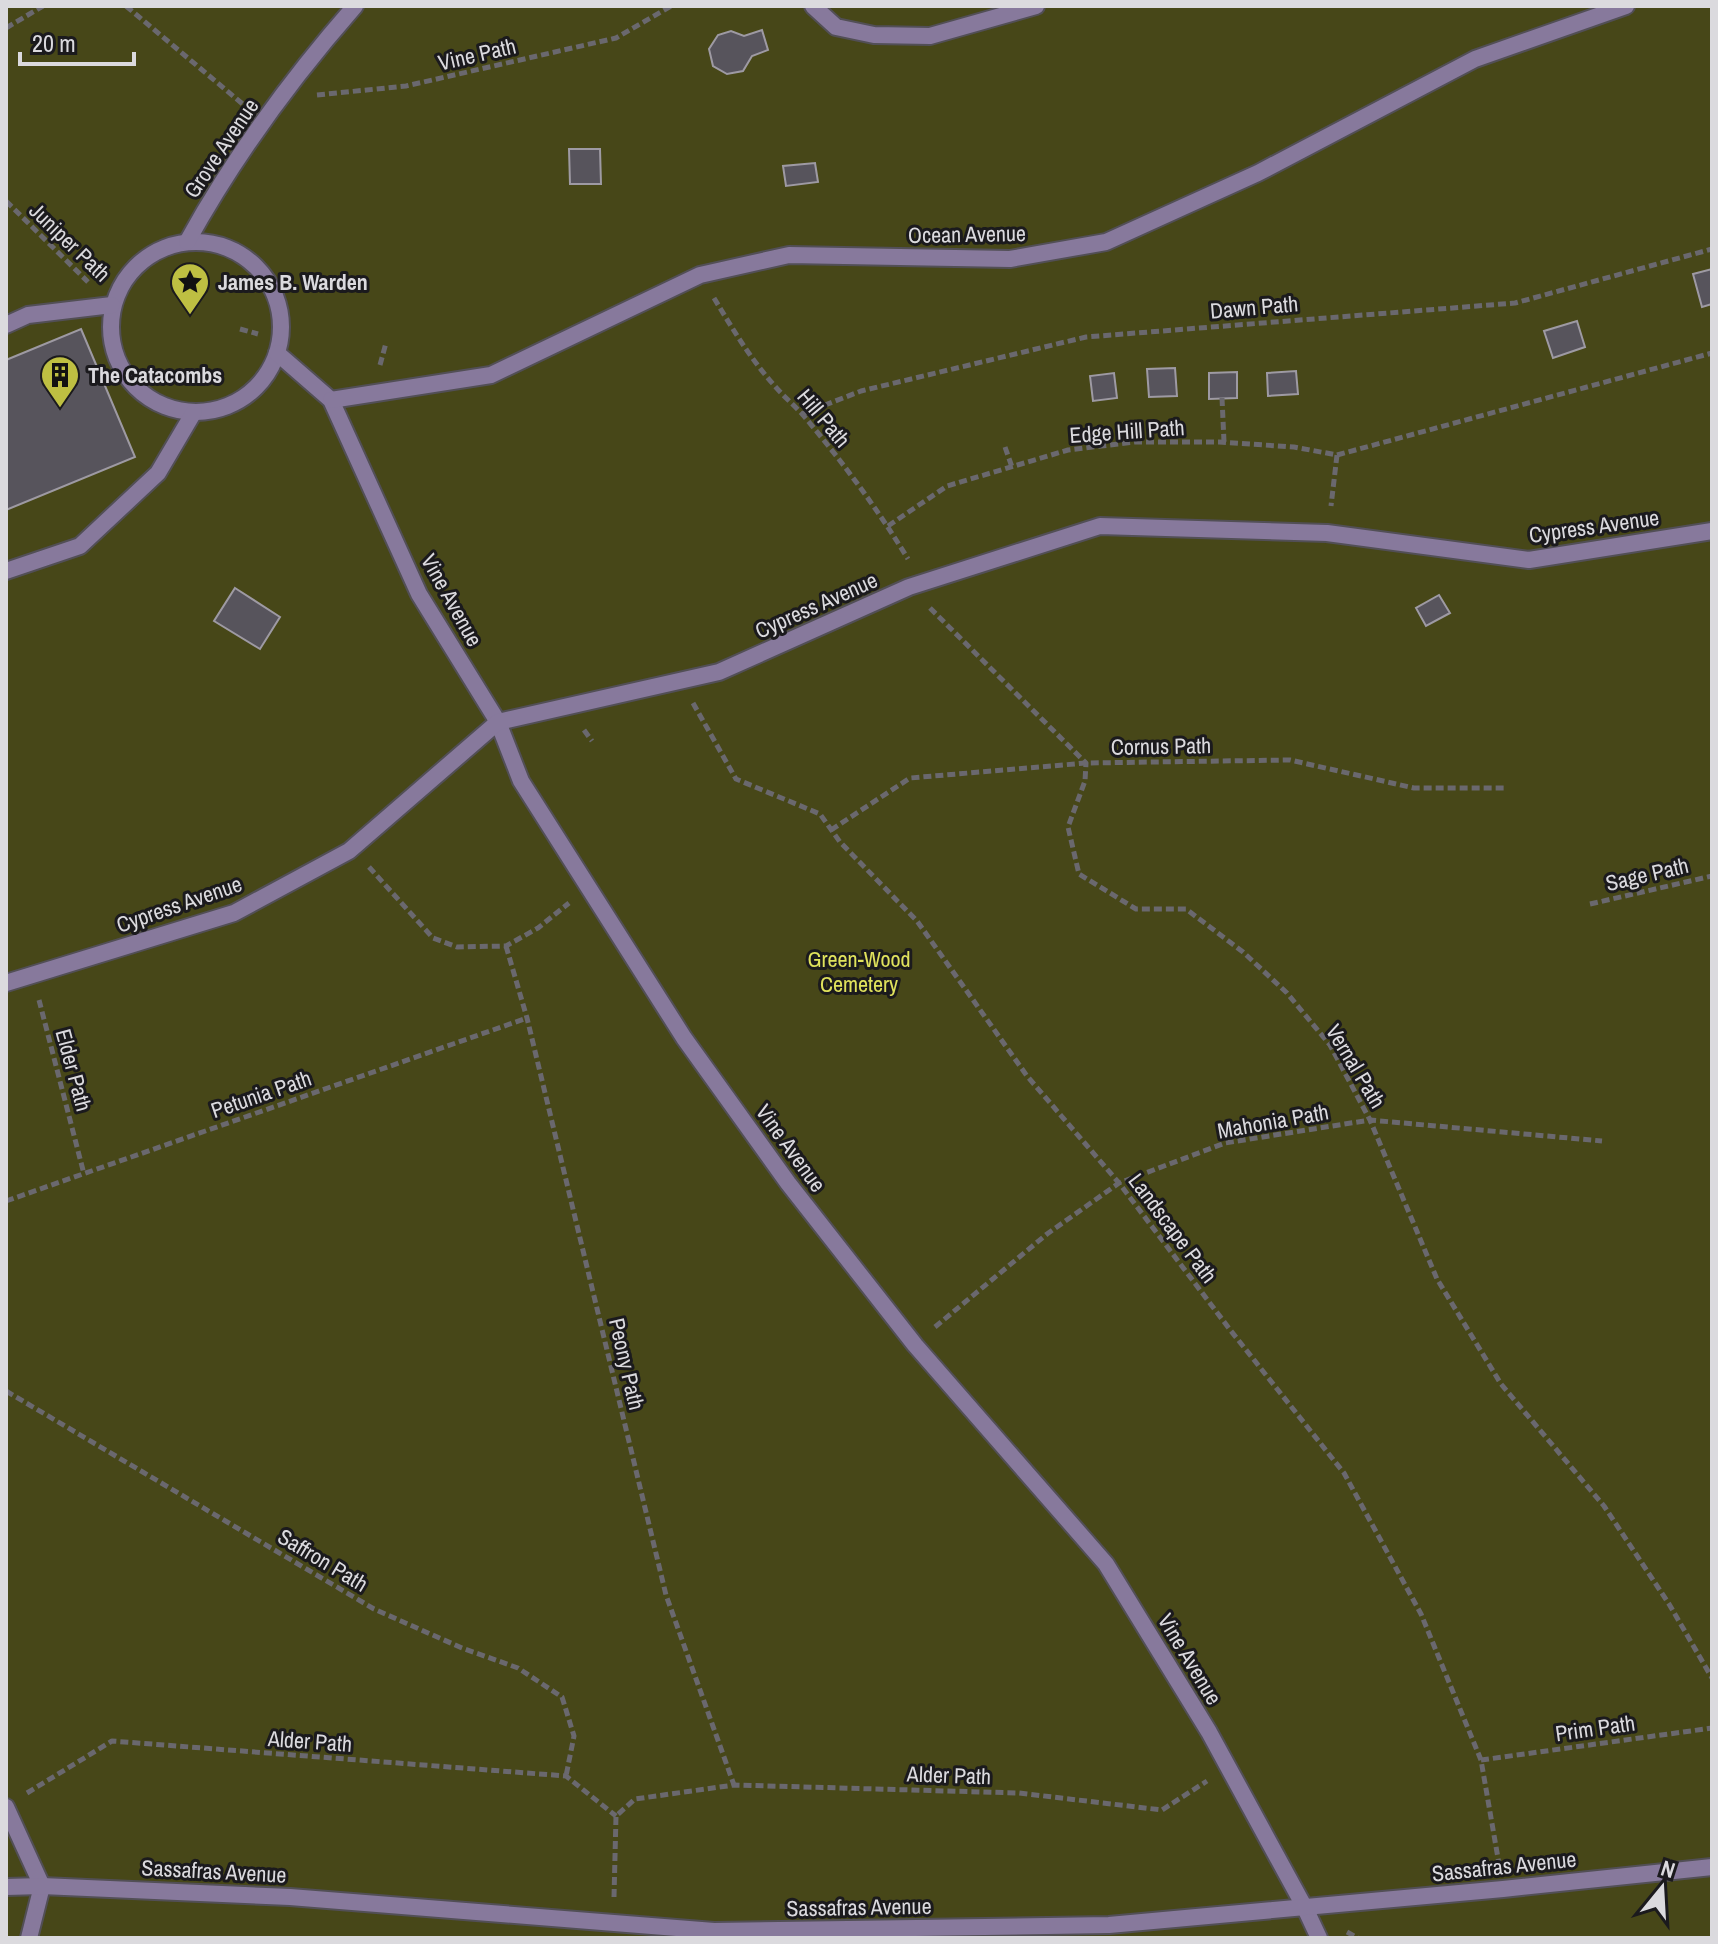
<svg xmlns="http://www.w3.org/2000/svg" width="1718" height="1944" font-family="'Archivo Narrow',sans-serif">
<rect width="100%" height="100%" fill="#343138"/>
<rect fill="#474718" x="6" y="6" width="1706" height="1932"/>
<g fill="#57545c" stroke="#9e9aa3" stroke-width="2">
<polygon points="762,30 768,50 752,56 743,71 727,74 713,66 709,49 718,35 731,31 744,36"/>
<polygon points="569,149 600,149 601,184 570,184"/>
<polygon points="815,163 818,182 786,186 783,166"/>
<polygon points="1712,269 1712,304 1702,307 1693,274"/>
<polygon points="1577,321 1585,347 1553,358 1544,331"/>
<polygon points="81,329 135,457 6,510 6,360"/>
<polygon points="1175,368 1177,396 1149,397 1147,369"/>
<polygon points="1296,371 1298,394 1268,396 1267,373"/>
<polygon points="1237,372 1237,398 1209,399 1209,373"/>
<polygon points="1114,373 1117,398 1093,401 1090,376"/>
<polygon points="235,588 280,617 260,649 214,621"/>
<polygon points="1439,595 1450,613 1426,626 1416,608"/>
</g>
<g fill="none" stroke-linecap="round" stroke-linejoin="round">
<g stroke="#524f56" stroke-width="20">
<g id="lane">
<polyline points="813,6 836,27 874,35 930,36 1036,6"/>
<circle cx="196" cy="327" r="85"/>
<path d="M 187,242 C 234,157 291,79 355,6"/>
<polyline points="6,325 28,315 112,305"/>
<polyline points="277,353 331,400 419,594 498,722 521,781 684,1038 788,1183 915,1345 1106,1564 1209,1732 1305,1908 1319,1938"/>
<polyline points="331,400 491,375 700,275 789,255 1010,259 1106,242 1258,173 1475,59 1626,6"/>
<polyline points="6,571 80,546 158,473 194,412"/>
<polyline points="6,983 234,913 349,851 498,722 719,672 909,587 1100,526 1327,533 1529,560 1712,531"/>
<polyline points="6,1807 42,1886 29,1938"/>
<polyline points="6,1887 42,1886 290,1897 714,1931 1109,1925 1503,1889 1712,1867"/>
</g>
</g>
<g stroke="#6a686e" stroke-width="5" stroke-dasharray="8 4" stroke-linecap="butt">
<polyline points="126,6 245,106"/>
<polyline points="6,28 43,6"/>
<polyline points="317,95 406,86 616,38 671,6"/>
<polyline points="6,201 88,282"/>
<path d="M 714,298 C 732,328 750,358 773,384 C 782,395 793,404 803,415 C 841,460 877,508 908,559"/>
<polyline points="240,329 258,334"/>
<polyline points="380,365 386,343"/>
<polyline points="1222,398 1224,442"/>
<polyline points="802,414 861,391 1086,337 1515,303 1712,249"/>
<polyline points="1005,447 1012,467"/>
<polyline points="1337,455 1712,353"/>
<polyline points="888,526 947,486 1068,450 1135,442 1219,442 1294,447 1337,455 1331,506"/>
<polyline points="930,608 1086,763 1085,781 1068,827 1079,874 1136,909 1186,909 1243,952 1287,993 1330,1045 1370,1120 1437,1279 1501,1384 1604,1506 1669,1604 1712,1678"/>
<polyline points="693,703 736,779 820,814 840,842 917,921 1027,1076 1119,1183 1231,1331 1344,1473 1421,1614 1481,1760 1499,1864"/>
<polyline points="584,730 592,741"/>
<polyline points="831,830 910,778 1086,763 1290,760 1414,788 1505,788"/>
<polyline points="369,867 433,938 457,947 506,946 538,928 569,903"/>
<polyline points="1590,904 1712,876"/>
<polyline points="506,946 527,1018 666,1595 734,1785"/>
<polyline points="39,1000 84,1174"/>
<polyline points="6,1201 527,1018"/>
<polyline points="935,1327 1047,1234 1119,1183 1225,1143 1370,1120 1602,1141"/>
<polyline points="6,1391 374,1609 462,1648 518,1668 562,1697 574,1736 566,1776"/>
<polyline points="1481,1760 1712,1728"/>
<polyline points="27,1793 112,1741 566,1776 616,1816"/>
<polyline points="614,1897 616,1816 635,1799 734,1785 1019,1793 1162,1810 1207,1781"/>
<polyline points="1347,1932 1358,1938"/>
</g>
<use href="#lane" stroke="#87799c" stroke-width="16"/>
</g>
<defs>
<g id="sight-pin" transform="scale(2)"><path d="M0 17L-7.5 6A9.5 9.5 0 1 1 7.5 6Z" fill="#bebf42" stroke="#1b1a1d"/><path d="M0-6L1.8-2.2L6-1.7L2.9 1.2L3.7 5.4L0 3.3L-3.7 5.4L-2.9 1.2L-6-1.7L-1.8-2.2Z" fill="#111"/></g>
<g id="building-pin" transform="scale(2)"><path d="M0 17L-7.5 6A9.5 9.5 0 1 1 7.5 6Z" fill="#bebf42" stroke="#1b1a1d"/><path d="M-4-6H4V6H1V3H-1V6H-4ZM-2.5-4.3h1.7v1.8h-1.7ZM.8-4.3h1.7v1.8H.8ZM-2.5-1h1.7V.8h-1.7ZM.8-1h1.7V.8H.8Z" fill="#111"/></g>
</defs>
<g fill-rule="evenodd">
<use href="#sight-pin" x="190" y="282"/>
<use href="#building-pin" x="60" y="375"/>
</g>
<g text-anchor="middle" stroke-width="6" stroke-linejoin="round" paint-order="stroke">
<g font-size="22" fill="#dbdade" stroke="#1b1a1d">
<text transform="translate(477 54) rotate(-13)" y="8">Vine Path</text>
<text transform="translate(221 148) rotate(-56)" y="8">Grove Avenue</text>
<text transform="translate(967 234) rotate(-1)" y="8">Ocean Avenue</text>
<text transform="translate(70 242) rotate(44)" y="8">Juniper Path</text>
<text transform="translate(1254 307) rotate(-5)" y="8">Dawn Path</text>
<text transform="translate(824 418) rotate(50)" y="8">Hill Path</text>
<text transform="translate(1127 431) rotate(-4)" y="8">Edge Hill Path</text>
<text transform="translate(1594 526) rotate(-8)" y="8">Cypress Avenue</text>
<text transform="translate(452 600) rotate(61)" y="8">Vine Avenue</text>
<text transform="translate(816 605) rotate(-24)" y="8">Cypress Avenue</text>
<text transform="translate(1161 746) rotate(-1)" y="8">Cornus Path</text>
<text transform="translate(1647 874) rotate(-13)" y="8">Sage Path</text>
<text transform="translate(179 904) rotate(-19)" y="8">Cypress Avenue</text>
<text transform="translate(1356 1066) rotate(59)" y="8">Vernal Path</text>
<text transform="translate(74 1070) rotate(75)" y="8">Elder Path</text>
<text transform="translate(261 1094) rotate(-19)" y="8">Petunia Path</text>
<text transform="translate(1273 1121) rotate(-10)" y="8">Mahonia Path</text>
<text transform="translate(791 1148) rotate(54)" y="8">Vine Avenue</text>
<text transform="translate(1173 1228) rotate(53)" y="8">Landscape Path</text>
<text transform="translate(627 1364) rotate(77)" y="8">Peony Path</text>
<text transform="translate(323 1560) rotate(31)" y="8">Saffron Path</text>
<text transform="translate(1190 1659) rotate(59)" y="8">Vine Avenue</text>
<text transform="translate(1595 1728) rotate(-8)" y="8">Prim Path</text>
<text transform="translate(310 1741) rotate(4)" y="8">Alder Path</text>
<text transform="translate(949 1775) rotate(2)" y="8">Alder Path</text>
<text transform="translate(1504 1866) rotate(-6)" y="8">Sassafras Avenue</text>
<text transform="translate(214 1871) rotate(3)" y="8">Sassafras Avenue</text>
<text transform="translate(859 1907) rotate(-1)" y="8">Sassafras Avenue</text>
</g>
<g font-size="22" font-weight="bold" fill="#dbdade" stroke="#1b1a1d" text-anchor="start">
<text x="218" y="290">James B. Warden</text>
<text x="88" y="383">The Catacombs</text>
</g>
<g font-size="22" fill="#e0e25c" stroke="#1b1a1d">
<text x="859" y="967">Green-Wood<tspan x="859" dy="25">Cemetery</tspan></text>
</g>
</g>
<rect width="1718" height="1944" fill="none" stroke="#dbdade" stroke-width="16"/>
<g transform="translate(1662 1888) rotate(18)" stroke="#1b1a1d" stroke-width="6" paint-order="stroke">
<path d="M0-6L14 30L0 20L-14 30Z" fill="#dbdade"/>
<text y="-12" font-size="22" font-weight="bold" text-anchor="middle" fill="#dbdade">N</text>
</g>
<path d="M20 52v12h114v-12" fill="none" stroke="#dbdade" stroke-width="4"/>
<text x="32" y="52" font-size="24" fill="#dbdade" stroke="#1b1a1d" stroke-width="6" paint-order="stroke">20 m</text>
</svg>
